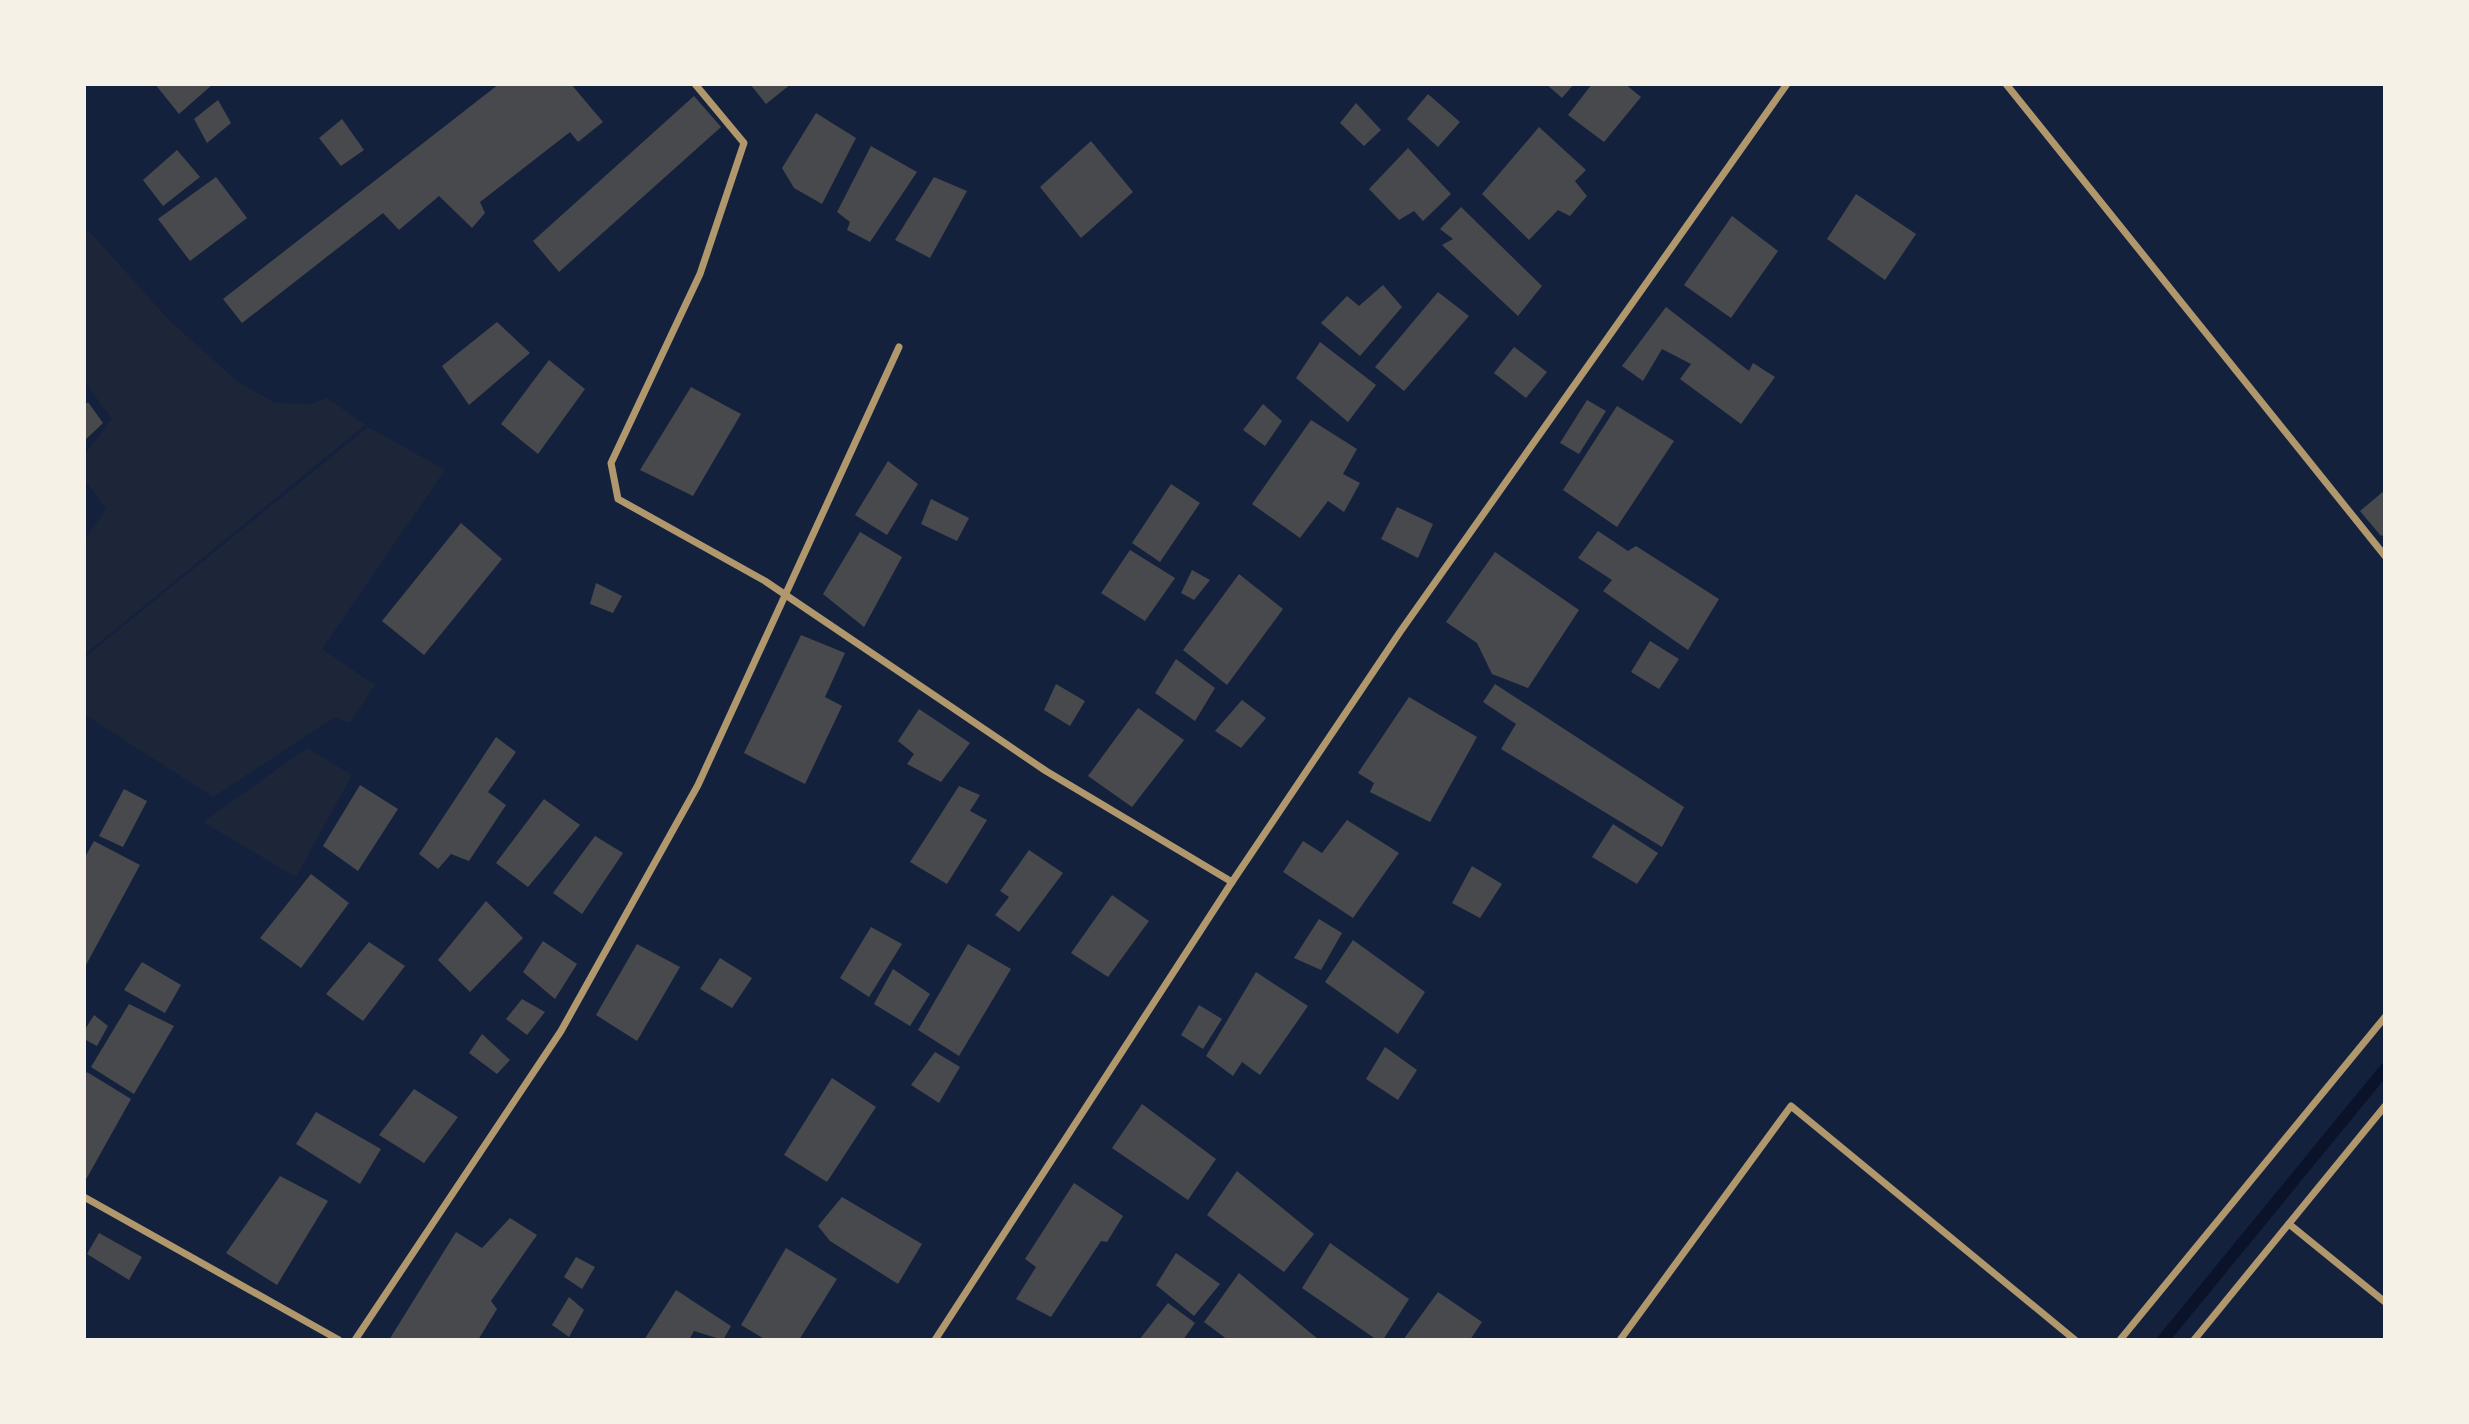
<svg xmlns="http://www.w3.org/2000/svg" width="2469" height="1424" font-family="Overpass,sans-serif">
<rect width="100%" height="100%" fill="#14213d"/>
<g fill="#1d2539">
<polygon points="89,231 170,321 237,381 275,403 311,404 327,398 365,425 84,655 84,541 106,509 84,479 84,455 112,419 84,381 84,236"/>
<polygon points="368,427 445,470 322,649 375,685 350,723 335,717 213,797 84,714 84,658"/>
<polygon points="307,748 352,775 296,877 203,822"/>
</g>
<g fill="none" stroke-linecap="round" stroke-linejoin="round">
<polyline stroke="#0b132b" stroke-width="12" points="2163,1340 2385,1069"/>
</g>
<g fill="#48494c">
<polygon points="155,84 213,84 179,114"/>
<polygon points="499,84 571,84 603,122 578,142 570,132 480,202 485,213 472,228 439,196 399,230 383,213 242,323 223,299"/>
<polygon points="750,84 791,84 766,104"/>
<polygon points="1546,84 1574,84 1562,98"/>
<polygon points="1592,84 1625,84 1641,97 1604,142 1568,115"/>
<polygon points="1428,94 1460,122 1438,147 1407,119"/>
<polygon points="694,96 721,127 559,272 533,241"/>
<polygon points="218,100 231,123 207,143 194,119"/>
<polygon points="1356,103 1381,130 1364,146 1340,123"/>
<polygon points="816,113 856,138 822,204 794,188 782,168"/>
<polygon points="342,119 364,150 341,166 319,138"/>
<polygon points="1539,127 1586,170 1575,181 1587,196 1570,216 1558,210 1529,240 1482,194"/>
<polygon points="1091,141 1133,192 1081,238 1040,187"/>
<polygon points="871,146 917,172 870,242 847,230 850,222 837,212"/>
<polygon points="1408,148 1451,194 1423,221 1414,211 1399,220 1369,189"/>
<polygon points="177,150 200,177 163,206 143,180"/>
<polygon points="216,177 247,218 190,261 158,219"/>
<polygon points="934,177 967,191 930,258 895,240"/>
<polygon points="1856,194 1916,234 1885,280 1827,239"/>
<polygon points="1461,207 1542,286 1518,316 1442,245 1453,239 1440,229"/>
<polygon points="1732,216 1778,251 1731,318 1684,285"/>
<polygon points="1383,285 1402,307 1360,356 1321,323 1347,296 1359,306"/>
<polygon points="1438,292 1469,316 1404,391 1375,367"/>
<polygon points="1666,307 1749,371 1753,363 1775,377 1741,424 1680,379 1691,364 1662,349 1643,381 1622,366"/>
<polygon points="497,322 530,353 469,405 442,366"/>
<polygon points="1320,342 1376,385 1348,422 1296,378"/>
<polygon points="1514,347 1547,372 1526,398 1494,373"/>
<polygon points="549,360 585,389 538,454 501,424"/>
<polygon points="691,387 741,414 693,496 640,470"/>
<polygon points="1587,400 1606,411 1579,454 1560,443"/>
<polygon points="88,402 103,423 84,441 84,406"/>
<polygon points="1263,404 1282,421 1265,446 1243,430"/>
<polygon points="1617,406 1674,441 1617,527 1563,490"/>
<polygon points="1311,420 1357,449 1343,474 1360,483 1344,512 1328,501 1300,538 1252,504"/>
<polygon points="888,461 918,484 887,535 855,515"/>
<polygon points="1171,484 1200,503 1160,562 1132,543"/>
<polygon points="2385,490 2385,534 2381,536 2360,511"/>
<polygon points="931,499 969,518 957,541 921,524"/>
<polygon points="1397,507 1433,524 1418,558 1381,539"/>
<polygon points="461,523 502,559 424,655 382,621"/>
<polygon points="1598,531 1628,551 1636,546 1719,599 1688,650 1603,591 1612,580 1578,558"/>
<polygon points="860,532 902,557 864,627 823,594"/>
<polygon points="1130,550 1175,578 1145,621 1101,593"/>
<polygon points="1495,552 1579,610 1528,688 1492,674 1477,643 1446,622"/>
<polygon points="1192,570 1210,580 1194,600 1181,593"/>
<polygon points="1239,574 1283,609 1227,685 1183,650"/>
<polygon points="596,583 622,596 613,613 590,604"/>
<polygon points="801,635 845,653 825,697 842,706 805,784 744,753"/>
<polygon points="1650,641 1679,659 1659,689 1631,672"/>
<polygon points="1176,659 1215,688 1195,721 1155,693"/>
<polygon points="1056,684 1085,701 1070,726 1044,710"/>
<polygon points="1495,684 1684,807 1662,847 1501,749 1516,724 1483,702"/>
<polygon points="1409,697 1477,737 1430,822 1370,792 1374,783 1358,773"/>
<polygon points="1242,700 1266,718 1241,748 1215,731"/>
<polygon points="1138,708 1184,740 1132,807 1088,776"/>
<polygon points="919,709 970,743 941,782 907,764 914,754 898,741"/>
<polygon points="496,737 516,752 488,792 506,805 469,861 451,854 438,869 419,854"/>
<polygon points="360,785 398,809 358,871 323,846"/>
<polygon points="959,786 980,795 970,811 987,820 947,884 910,862"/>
<polygon points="124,789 147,801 123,847 99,836"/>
<polygon points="544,799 580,825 528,887 496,863"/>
<polygon points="1347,820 1399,853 1353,918 1283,872 1303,841 1322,853"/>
<polygon points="1613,824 1658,853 1637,884 1592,857"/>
<polygon points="595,836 623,853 582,914 553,893"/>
<polygon points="94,841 140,865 86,965 84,964 84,859"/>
<polygon points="1029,850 1063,873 1019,932 995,915 1009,897 1000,891"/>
<polygon points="1472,866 1502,884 1480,918 1452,903"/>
<polygon points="311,874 349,903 301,968 260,938"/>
<polygon points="1112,895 1149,921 1108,977 1071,953"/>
<polygon points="486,901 523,938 470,992 438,960"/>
<polygon points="1319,919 1342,933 1321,970 1294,958"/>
<polygon points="871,927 902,944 869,997 840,978"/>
<polygon points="1353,940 1425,992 1398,1034 1325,982"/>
<polygon points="543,941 577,964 555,999 523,972"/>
<polygon points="369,942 405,966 363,1021 326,994"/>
<polygon points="637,944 680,967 637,1041 596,1015"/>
<polygon points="968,944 1011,969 959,1056 918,1030"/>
<polygon points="720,958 752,978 732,1008 700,989"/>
<polygon points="142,962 181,985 165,1013 124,990"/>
<polygon points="893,969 930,994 910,1026 874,1004"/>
<polygon points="1256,972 1308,1006 1260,1075 1242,1062 1233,1076 1206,1056"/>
<polygon points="522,999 545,1012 527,1035 506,1019"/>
<polygon points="129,1004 174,1026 134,1094 91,1067"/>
<polygon points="1199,1005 1222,1019 1203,1049 1181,1035"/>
<polygon points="94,1015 108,1026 97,1046 84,1039 84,1031"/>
<polygon points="482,1034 510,1060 497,1074 469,1053"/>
<polygon points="1385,1047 1417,1070 1398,1100 1366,1079"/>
<polygon points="935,1052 960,1067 939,1103 911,1085"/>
<polygon points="87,1072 131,1099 84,1183 84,1077"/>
<polygon points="832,1078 876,1107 827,1182 784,1155"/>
<polygon points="414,1089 458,1117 424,1163 379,1135"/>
<polygon points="1142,1104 1216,1159 1188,1200 1112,1148"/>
<polygon points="316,1112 381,1149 360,1184 296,1144"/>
<polygon points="1237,1171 1314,1234 1284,1272 1207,1215"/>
<polygon points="280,1176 328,1201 277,1285 226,1253"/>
<polygon points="1074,1183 1123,1216 1107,1242 1101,1241 1051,1317 1016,1299 1036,1267 1025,1259"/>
<polygon points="842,1197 922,1244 898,1284 830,1241 818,1226"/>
<polygon points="510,1218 537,1235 491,1301 497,1309 478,1340 389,1340 456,1232 482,1248"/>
<polygon points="99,1233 142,1257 129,1280 87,1254"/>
<polygon points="1330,1243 1409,1299 1383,1340 1377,1340 1302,1288"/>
<polygon points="786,1248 837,1279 799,1340 766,1340 741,1325"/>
<polygon points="1176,1253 1220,1284 1194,1316 1156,1285"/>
<polygon points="576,1257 595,1267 582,1289 564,1277"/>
<polygon points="1239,1273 1319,1340 1228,1340 1204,1322"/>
<polygon points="676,1290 731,1326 723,1340 694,1331 689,1340 644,1340"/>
<polygon points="1438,1292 1482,1322 1470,1340 1403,1340"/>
<polygon points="569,1297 584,1310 569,1337 552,1325"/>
<polygon points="1168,1303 1195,1323 1183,1340 1139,1340"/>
</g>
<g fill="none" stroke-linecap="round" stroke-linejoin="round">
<g stroke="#b1986c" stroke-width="7">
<polyline points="695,84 744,143 700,274 611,463 618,499 765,581 1046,771 1232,882"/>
<polyline points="2006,84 2385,556"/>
<polyline points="84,1197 339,1340"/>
<polyline points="2289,1224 2385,1302"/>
<polyline points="355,1340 561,1031 698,785 899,347"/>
<polyline points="935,1340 1232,882 1400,632 1787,84"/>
<polyline points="1620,1340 1791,1106 2075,1340"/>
<polyline points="2120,1340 2385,1017"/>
<polyline points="2194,1340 2385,1106"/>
</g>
</g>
<rect width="2469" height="1424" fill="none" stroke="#f6f1e7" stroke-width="172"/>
</svg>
